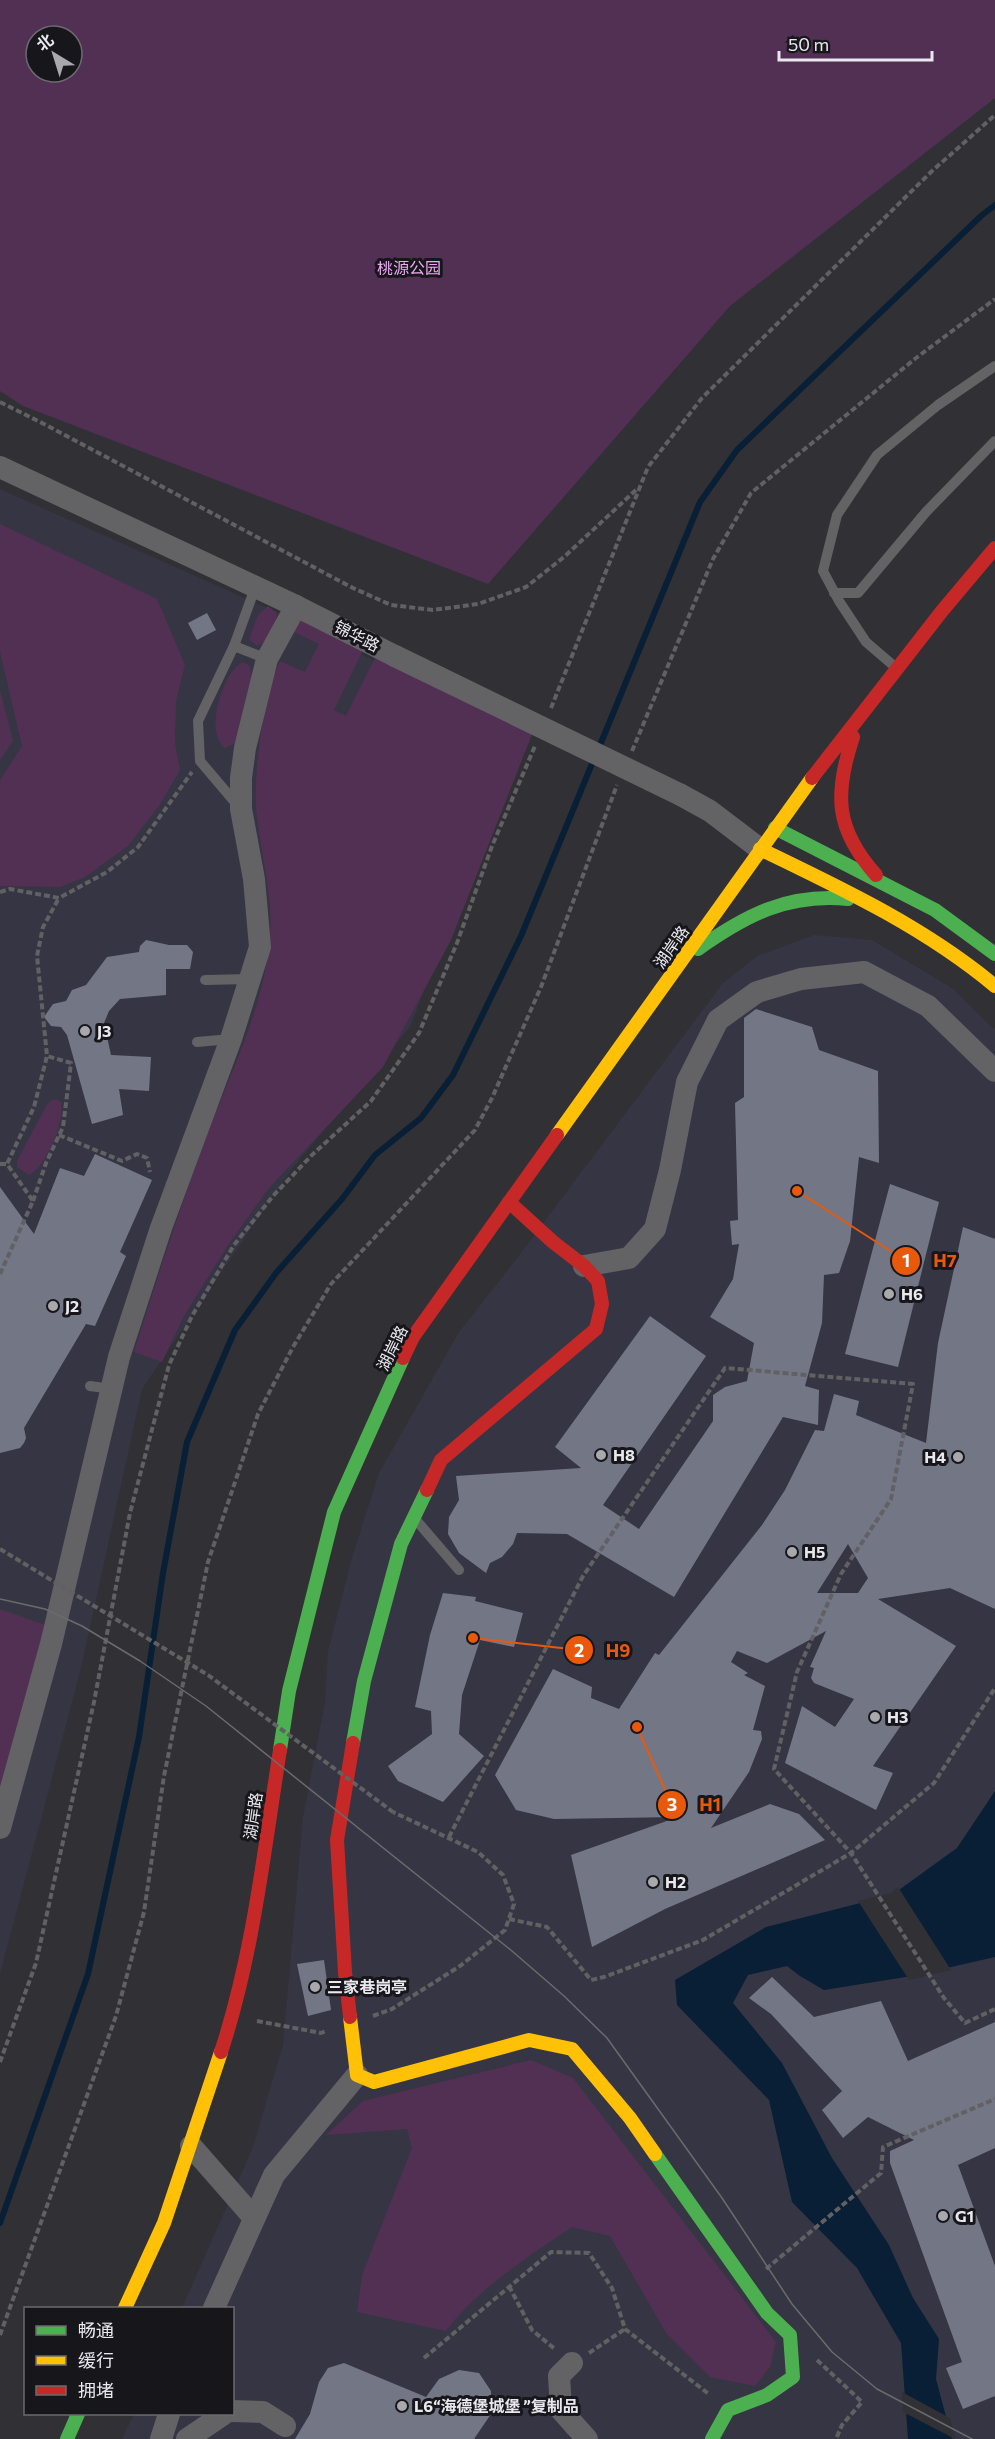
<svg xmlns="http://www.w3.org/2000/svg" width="995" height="2439" font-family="Commissioner,'Noto Sans SC',sans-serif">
<rect width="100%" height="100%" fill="#303035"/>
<g fill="#363543">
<polygon points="0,489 272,610 523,734 410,1027 291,1170 142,1389 81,1668 0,1974"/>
<polygon points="814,935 872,940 952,988 995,1030 995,2439 122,2439 134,2414 232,2414 232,2308 182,2308 253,2147 283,2045 303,1817 325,1701 328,1651 351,1561 379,1473 459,1332 511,1266 723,983 757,956"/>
</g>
<g fill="#513054" fill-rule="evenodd">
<path d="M 0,0 L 995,0 L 995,98 L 730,306 L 488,584 L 23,406 L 0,391 ZM 36,36 L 72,36 L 72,72 L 36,72 Z"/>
<polygon points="0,524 157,599 185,665 176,701 175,743 180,770 159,806 128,846 85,877 60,887 0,886 0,780 22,746 0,652"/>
<path d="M 268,606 L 277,613 C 276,625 268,643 257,646 L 249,639 L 258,615 Z"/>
<path d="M 300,619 L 363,650 L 334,710 L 346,716 L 376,656 L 533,732 L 451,940 L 383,1067 L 269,1188 L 230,1242 L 184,1316 L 162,1362 L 134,1352 C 157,1278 181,1205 208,1132 C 231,1072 261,1013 269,947 C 275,903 262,861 257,817 C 252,776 263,698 280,661 L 305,672 L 319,644 L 294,632 Z"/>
<path d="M 243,662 L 250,666 L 252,678 L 237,742 L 225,748 C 204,733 222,672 243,662 Z"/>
<polygon points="0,690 13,741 0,760"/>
<path d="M 56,1099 L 61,1102 C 65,1121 47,1166 29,1175 L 17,1167 L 17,1161 L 46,1106 L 50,1101 Z"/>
<polygon points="0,1609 48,1626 0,1789"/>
<path d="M 531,2060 L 573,2078 L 776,2342 L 770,2367 L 755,2386 L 710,2377 L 666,2333 L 610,2236 L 572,2227 C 528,2257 478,2288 446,2331 L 357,2312 L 362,2275 L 412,2148 L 407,2129 L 326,2135 L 363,2101 Z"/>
</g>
<polygon fill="#081f36" points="995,1791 995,1957 912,1976 824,1990 800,1976 787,1966 748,1975 733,2003 782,2063 832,2158 889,2245 913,2298 939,2339 936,2379 952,2439 908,2439 901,2343 857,2268 792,2202 769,2100 677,2005 675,1980 766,1927 892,1895 957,1848"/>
<g fill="#303035">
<polygon points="898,1887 951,1970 909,1980 858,1901 891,1893"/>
<polygon points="902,2392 950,2418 955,2439 903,2412"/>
</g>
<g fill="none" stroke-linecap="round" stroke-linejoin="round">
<g stroke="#081f36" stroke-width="6">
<polyline points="598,750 700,502 737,450 981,216 995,205"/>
<polyline points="0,2223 88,1974 139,1737 163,1573 187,1442 235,1330 276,1273 342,1199 375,1155 421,1118 453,1075 521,936 594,759"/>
</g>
</g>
<g fill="#737785" fill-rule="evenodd">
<polygon points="207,613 216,630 197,640 188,623"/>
<polygon points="146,940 169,945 187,945 193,952 190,969 166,969 166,995 120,999 109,1011 104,1023 111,1055 151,1057 149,1091 119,1089 123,1115 92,1124 67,1035 61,1027 51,1026 44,1017 53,1004 66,1001 72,990 86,985 107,957 139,952 140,946"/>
<polygon points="756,1009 812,1027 819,1050 878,1071 879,1163 859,1157 850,1241 839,1273 824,1275 822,1323 805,1386 819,1390 818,1425 783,1417 674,1597 567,1534 517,1533 513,1544 502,1557 490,1563 486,1573 459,1553 448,1534 449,1517 459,1500 456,1476 581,1468 555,1447 650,1316 706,1356 603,1505 639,1529 713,1421 713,1395 725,1387 747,1381 754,1343 710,1317 733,1279 739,1244 732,1245 730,1221 738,1220 735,1103 744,1097 744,1018"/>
<polygon points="95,1154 152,1180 120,1252 126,1256 95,1326 86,1324 24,1428 26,1438 24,1443 20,1448 0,1453 0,1187 34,1234 60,1168 84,1176"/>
<polygon points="890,1184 939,1202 898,1367 845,1354"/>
<path d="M 963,1227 L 995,1239 L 995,1609 L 950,1588 L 878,1599 L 956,1646 L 873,1766 L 893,1773 L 876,1810 L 785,1763 L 802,1706 L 835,1727 L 854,1699 L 814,1683 L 811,1678 L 814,1668 L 810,1667 L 826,1631 L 767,1663 L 737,1651 L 731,1662 L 748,1673 L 744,1675 L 765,1686 L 753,1730 L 761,1731 L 762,1739 L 749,1772 L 711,1828 L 770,1804 L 799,1814 L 825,1840 L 665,1909 L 592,1947 L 571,1855 L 678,1817 L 554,1819 L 516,1810 L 495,1775 L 553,1669 L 592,1687 L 591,1698 L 619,1709 L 655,1653 L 659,1655 L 762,1525 L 785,1490 L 815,1430 L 824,1431 L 834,1394 L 859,1401 L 856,1415 L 926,1443 L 938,1343 ZM 848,1544 L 868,1578 L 858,1593 L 817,1593 Z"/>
<polygon points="443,1593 476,1597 475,1601 523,1613 514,1647 480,1640 462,1695 459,1734 484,1756 443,1802 398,1781 388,1766 432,1734 431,1711 415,1707 430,1635"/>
<polygon points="324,1960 331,2010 308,2016 297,1964"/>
<polygon points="772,1977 814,2017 881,2001 908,2061 995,2022 995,2148 958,2165 995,2266 995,2396 963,2409 946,2368 962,2362 890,2163 890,2151 914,2140 868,2117 843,2138 822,2110 842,2091 771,2014 749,1998"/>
<polygon points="344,2363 426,2397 439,2379 459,2370 479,2373 491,2391 491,2414 474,2439 295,2439 310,2414 319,2382 328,2368"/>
</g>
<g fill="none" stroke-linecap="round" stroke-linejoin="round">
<g stroke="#616163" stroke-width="4" stroke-dasharray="6 3" stroke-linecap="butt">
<polyline points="0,402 44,424 353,588 391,605 433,610 478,604 526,587 564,557 638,488"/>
<polyline points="551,708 648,467 702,398 931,172 995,115"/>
<polyline points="632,751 713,559 751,493 916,358 995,299"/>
<polyline points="0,892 10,889 59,898 107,872 138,847 192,772"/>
<polyline points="59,1135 122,1161 137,1154 147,1158 150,1172"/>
<polyline points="0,1164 7,1164"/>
<polyline points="33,1201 46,1163 63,1127 71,1063 47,1056"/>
<polyline points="0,1274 33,1201 7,1164 34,1107 47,1056 37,956 43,927 59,898"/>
<polyline points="449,1837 583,1576 725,1368 913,1384 891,1499 841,1574 797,1672 774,1769 851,1853 944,1998 965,2023 995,2009"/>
<polyline points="509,1919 547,1927 591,1980 604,1977 703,1940 851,1853 934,1783 995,1688"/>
<polyline points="373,2016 392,2009 460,1966 505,1930 514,1904 503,1875 478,1852 393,1812"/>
<polyline points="257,2021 321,2033 326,2031"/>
<polyline points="0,2062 36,1963 94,1702 130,1513 169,1365 192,1316 234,1245 273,1196 312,1155 371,1101 419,1033 457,943 492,846 535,746"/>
<polyline points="766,2269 881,2173 883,2147 995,2099"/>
<polyline points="509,2286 532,2330 556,2350"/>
<polyline points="0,2335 116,2016 144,1912 164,1776 208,1562 258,1414 293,1347 331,1284 475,1130 492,1098 541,987 617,785"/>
<polyline points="589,2353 625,2329"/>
<polyline points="424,2358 551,2252 589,2253 612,2288 625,2329 710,2395"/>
<polyline points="817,2360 862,2402 842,2425 836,2439"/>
</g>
<g stroke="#636265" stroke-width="10">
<polyline points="834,593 858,593 926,512 995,441"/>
<polyline points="234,646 267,659"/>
<polyline points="894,666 866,642 839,601 823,571 837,515 877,455 938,405 995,366"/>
<polyline points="239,807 200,761 198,721 234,646 255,588"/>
<polyline points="205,980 250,979"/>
<polyline points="197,1042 231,1039"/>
<polyline points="90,1386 112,1389"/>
<polyline points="416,1520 459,1570"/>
</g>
<g stroke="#636265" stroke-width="22">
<polyline points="0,467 296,606 395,656"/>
<polyline points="681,795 710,811 760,849"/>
<polyline points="584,1266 629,1258 655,1229 670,1170 687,1082 718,1020 757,992 801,979 864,972 928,1006 995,1071"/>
<polyline points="0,1828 51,1644 119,1357 161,1228 231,1039 260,947 254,879 241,809 241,778 245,748 267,659 296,606"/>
<polyline points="191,2146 254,2218"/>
<polyline points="214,2308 274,2175 357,2075"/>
<polyline points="572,2363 559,2376 561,2410 587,2439"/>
<polyline points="232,2411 263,2412 285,2426"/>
<polyline points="161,2439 169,2414"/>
<polyline points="187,2439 224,2414"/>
</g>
<g stroke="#4caf50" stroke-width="14">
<polyline points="775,828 935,910 995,954"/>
<path d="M 698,949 C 746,915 788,893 848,899"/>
<polyline points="353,1743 364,1681 401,1544 427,1490"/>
<polyline points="280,1750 289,1691 334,1512 403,1358"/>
<polyline points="655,2154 767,2313 790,2335 793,2377 767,2395 728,2410 712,2439"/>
<polyline points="67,2439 78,2414"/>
</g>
<g stroke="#ffc107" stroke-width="14">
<path d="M 760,849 C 843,889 924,927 995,986"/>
<polyline points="557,1135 812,778"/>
<polyline points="350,2017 357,2075 374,2082 529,2040 572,2049 630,2118 655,2154"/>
<polyline points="125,2308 164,2223 221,2052"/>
</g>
<g stroke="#c62828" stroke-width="14">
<path d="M 853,737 C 834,794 835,829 876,875"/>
<polyline points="812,778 942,611 995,548"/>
<polyline points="403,1358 413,1337 557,1135"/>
<polyline points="427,1490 441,1460 596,1329 602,1304 598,1281 584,1266 553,1242 509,1202"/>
<polyline points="350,2017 345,1972 337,1840 353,1743"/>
<path d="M 221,2052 C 253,1955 264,1851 280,1750"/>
</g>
<polyline stroke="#6b6a6c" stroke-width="1.5" points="0,1599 45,1609 82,1626 140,1661 206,1706 512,1951 564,1996 607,2038 722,2198 792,2304 832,2352 877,2389 972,2439"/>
<polyline stroke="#616163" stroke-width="4" stroke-dasharray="6 3" stroke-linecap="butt" points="0,1549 208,1675 393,1812"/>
<polyline stroke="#636265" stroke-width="22" points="395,656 681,795"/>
</g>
<g fill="#a8a8ad" stroke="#17171b" stroke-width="2">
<circle cx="85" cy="1031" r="6"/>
<circle cx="889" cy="1294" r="6"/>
<circle cx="53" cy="1306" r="6"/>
<circle cx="601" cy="1455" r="6"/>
<circle cx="958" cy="1457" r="6"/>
<circle cx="792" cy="1552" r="6"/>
<circle cx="875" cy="1717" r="6"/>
<circle cx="653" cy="1882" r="6"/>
<circle cx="315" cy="1987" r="6"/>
<circle cx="943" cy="2216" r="6"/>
<circle cx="402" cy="2406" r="6"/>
</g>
<g text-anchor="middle" stroke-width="6" stroke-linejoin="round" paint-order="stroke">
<g font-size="16" fill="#eea9f3" stroke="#17171b">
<text x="409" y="274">桃源公园</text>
</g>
<g font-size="16" fill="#e8e8ee" stroke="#17171b">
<text transform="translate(357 636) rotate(27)" y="6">锦华路</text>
<text transform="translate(671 947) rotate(-55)" y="6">湖岸路</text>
<text transform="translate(392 1348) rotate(-64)" y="6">湖岸路</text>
<text transform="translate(253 1816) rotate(-82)" y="6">湖岸路</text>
</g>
<g font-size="16" font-weight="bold" fill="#e8e8ee" stroke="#17171b" text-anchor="start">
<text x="97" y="1037">J3</text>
<text x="901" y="1300">H6</text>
<text x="65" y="1312">J2</text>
<text x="613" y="1461">H8</text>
<text x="946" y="1463" text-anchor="end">H4</text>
<text x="804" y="1558">H5</text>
<text x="887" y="1723">H3</text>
<text x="665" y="1888">H2</text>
<text x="327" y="1993">三家巷岗亭</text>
<text x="955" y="2222">G1</text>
<text x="414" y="2412">L6“海德堡城堡 ”复制品</text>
</g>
</g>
<path fill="none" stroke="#e8590c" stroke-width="2" d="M797 1191L906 1261M473 1638L579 1650M637 1727L672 1805"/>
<g fill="#e8590c" stroke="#17171b" stroke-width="2">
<circle cx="797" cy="1191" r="6"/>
<circle cx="473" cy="1638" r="6"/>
<circle cx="637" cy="1727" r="6"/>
<circle cx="906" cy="1261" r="15"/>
<circle cx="579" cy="1650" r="15"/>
<circle cx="672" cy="1805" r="15"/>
</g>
<g font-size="18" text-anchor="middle" font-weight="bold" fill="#fff">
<text x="906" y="1267">1</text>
<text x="579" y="1657">2</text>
<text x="672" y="1811">3</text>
</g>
<g font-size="18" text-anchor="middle" font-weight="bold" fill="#e8590c" stroke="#17171b" stroke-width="6" stroke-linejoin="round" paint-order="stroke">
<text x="945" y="1267">H7</text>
<text x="618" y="1657">H9</text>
<text x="710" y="1811">H1</text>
</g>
<rect x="24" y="2307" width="210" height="108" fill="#17171b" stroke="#6b6b6f" stroke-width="1.5"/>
<rect x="36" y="2326" width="30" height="9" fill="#4caf50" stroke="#6b6b6f" stroke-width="1.5"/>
<text x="78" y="2337" font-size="18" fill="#e8e8ee">畅通</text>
<rect x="36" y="2356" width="30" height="9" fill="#ffc107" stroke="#6b6b6f" stroke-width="1.5"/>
<text x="78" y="2367" font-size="18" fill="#e8e8ee">缓行</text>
<rect x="36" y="2386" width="30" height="9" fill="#c62828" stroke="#6b6b6f" stroke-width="1.5"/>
<text x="78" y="2397" font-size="18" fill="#e8e8ee">拥堵</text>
<g transform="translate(54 54) rotate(322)"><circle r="28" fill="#17171b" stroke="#6b6b6f" stroke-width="1.5"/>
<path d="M0-4.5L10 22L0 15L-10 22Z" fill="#a8a8ad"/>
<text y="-9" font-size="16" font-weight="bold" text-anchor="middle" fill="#e8e8ee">北</text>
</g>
<path d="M779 51v9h153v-9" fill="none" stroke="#e8e8ee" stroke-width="3"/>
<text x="788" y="51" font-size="18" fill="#e8e8ee" stroke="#17171b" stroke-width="4.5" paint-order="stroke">50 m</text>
</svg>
